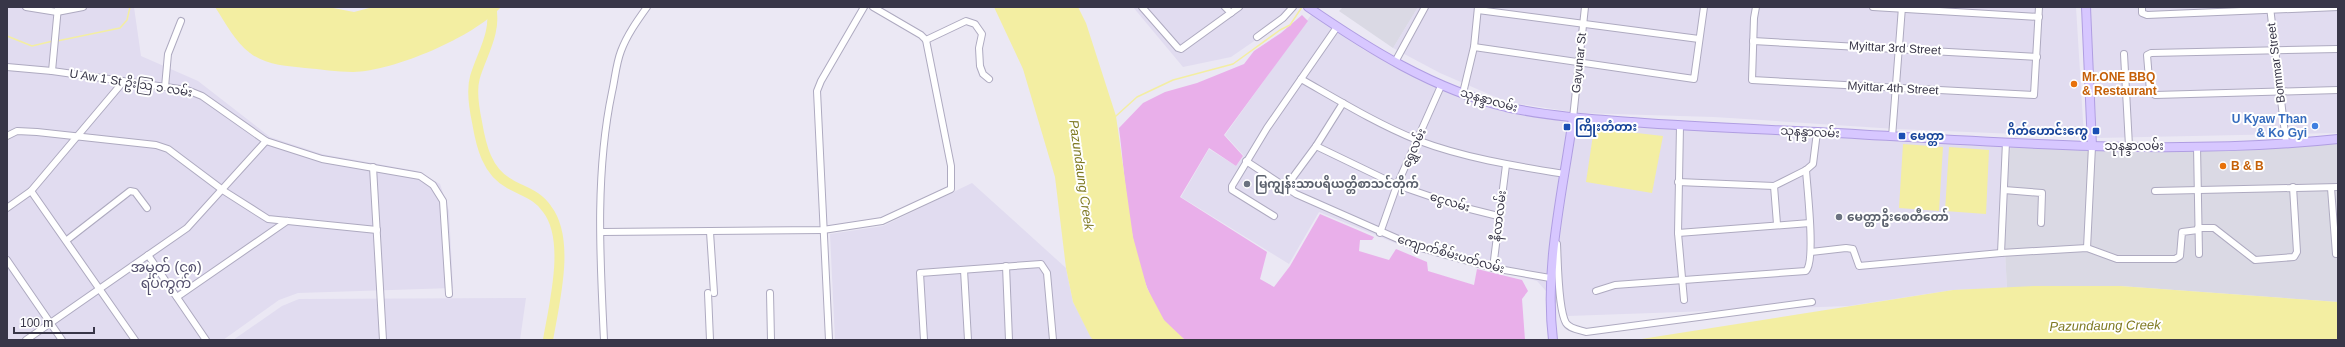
<svg xmlns="http://www.w3.org/2000/svg" width="2345" height="347" font-family="Helvetica,'Noto Sans Myanmar',sans-serif">
<rect width="100%" height="100%" fill="#ebe8f4"/>
<g fill="#e1dcf0">
<polygon points="7,7 134,7 141,56 198,81 270,137 322,154 417,171 440,184 449,211 453,288 298,293 279,300 223,340 7,340"/>
<polygon points="1133,7 1296,7 1296,8 1286,19 1231,57 1183,67"/>
<polygon points="1418,7 2076,7 2084,137 1896,129 1714,117 1579,113 1507,102 1440,73 1393,48"/>
<polygon points="2089,7 2338,7 2338,133 2097,138"/>
<polygon points="1311,15 1364,50 1431,85 1504,112 1579,124 2011,142 2003,214 2007,288 1953,290 1849,306 1568,316 1537,281 1412,250 1319,212 1289,264 1181,197 1209,149 1236,166 1244,156 1225,135"/>
<polygon points="972,183 1066,268 1073,302 1093,340 835,340 830,234 883,226"/>
<polygon points="526,298 520,340 233,340 282,306 299,299"/>
</g>
<g fill="#dad9e4">
<polygon points="1343,7 1418,7 1393,48 1339,11"/>
<polygon points="2011,142 2097,148 2338,144 2338,302 2120,286 2007,288 2003,214"/>
</g>
<path fill="#e9afea" d="M 1302,15 L 1308,21 L 1224,135 L 1243,156 L 1236,166 L 1209,148 L 1180,197 L 1267,252 L 1260,279 L 1274,287 L 1290,266 L 1320,214 L 1374,237 L 1372,240 L 1360,240 L 1359,251 L 1389,260 L 1396,249 L 1427,262 L 1428,271 L 1474,285 L 1477,269 L 1522,280 L 1528,291 L 1522,299 L 1525,340 L 1185,340 C 1178,334 1168,327 1163,319 C 1128,264 1127,191 1119,128 L 1143,103 L 1165,92 L 1197,83 L 1244,64 L 1254,51 L 1281,33 Z"/>
<g fill="#f3eea2">
<path d="M 215,7 L 328,7 L 354,12 L 373,7 L 501,7 C 474,37 394,71 353,72 C 337,72 320,69 305,68 C 286,66 265,65 250,53 C 235,42 225,22 215,7 Z"/>
<polygon points="994,7 1078,7 1086,23 1116,116 1133,237 1147,288 1164,320 1185,340 1093,340 1090,336 1073,302 1066,268 1055,177 1023,69"/>
<polygon points="1594,128 1663,136 1652,193 1586,182"/>
<polygon points="1903,144 1943,147 1939,211 1899,208"/>
<polygon points="1949,147 1989,150 1986,214 1945,211"/>
<polygon points="2034,286 2120,286 2338,302 2338,340 1635,340 1953,290"/>
</g>
<g fill="none" stroke-linecap="round" stroke-linejoin="round">
<g stroke="#f3eea2" stroke-width="1.5">
<polyline points="7,36 32,46 53,41"/>
<polyline points="57,41 120,28 127,20 130,7"/>
<polyline points="1116,116 1137,97 1173,80 1233,64 1280,30 1290,25 1302,7"/>
</g>
<path stroke="#f3eea2" stroke-width="10" d="M 491,7 C 497,31 482,54 475,77 C 471,91 474,108 477,122 C 481,146 487,172 510,184 C 524,192 538,195 547,209 C 571,240 554,304 548,340"/>
<g stroke="#aeaac0" stroke-width="8">
<g id="minor">
<polyline points="26,7 57,12 83,7"/>
<polyline points="1142,7 1178,48 1181,49 1239,7"/>
<polyline points="1225,7 1231,13"/>
<polyline points="1756,7 1754,18 1752,80 2034,95 2039,7"/>
<polyline points="1873,7 2039,17"/>
<polyline points="2142,7 2142,13 2147,15 2338,7"/>
<polyline points="2270,7 2286,142"/>
<polyline points="1478,10 1699,39"/>
<polyline points="1257,37 1283,18 1293,7"/>
<polyline points="926,40 966,21 975,24 982,34 979,48 980,66 983,74 989,79"/>
<polyline points="1753,41 2037,57"/>
<polyline points="1474,47 1694,79 1704,7"/>
<polyline points="2338,49 2151,53 2147,55 2150,91 2155,95 2338,90"/>
<polyline points="2124,54 2129,146"/>
<polyline points="1395,62 1425,7"/>
<polyline points="7,67 52,71 187,90 202,96 266,141 322,159 420,176 433,185 443,201 449,294"/>
<polyline points="52,71 58,7"/>
<path d="M 1301,79 C 1338,100 1377,124 1417,140 C 1464,158 1515,166 1565,174"/>
<polyline points="165,87 168,54 181,21"/>
<polyline points="1463,93 1474,47 1478,7"/>
<polyline points="1573,118 1585,7"/>
<polyline points="1680,126 1678,233 1684,300"/>
<polyline points="7,136 17,131 37,132 156,145 168,149 224,191 268,219 377,230"/>
<polyline points="1892,137 1902,7"/>
<polyline points="1316,146 1397,185 1458,206 1498,216"/>
<polyline points="2197,146 2199,254"/>
<polyline points="1246,161 1296,194 1414,246 1493,268 1550,278"/>
<polyline points="373,167 383,340"/>
<polyline points="1678,182 1774,186 1806,170 1813,164 1817,132"/>
<polyline points="1774,186 1777,224"/>
<polyline points="1285,188 1316,146 1343,103"/>
<polyline points="2331,188 2336,254"/>
<polyline points="2004,190 2042,193 2041,223"/>
<polyline points="31,191 135,340"/>
<polyline points="2155,191 2338,187"/>
<polyline points="7,208 31,191 123,82"/>
<polyline points="1274,216 1232,190 1232,186 1267,128 1337,27"/>
<polyline points="2198,228 2214,228 2255,260 2294,257 2297,252 2293,187"/>
<polyline points="602,232 823,230 882,221 951,189 951,166 926,40 921,35 873,7"/>
<polyline points="710,232 714,293"/>
<polyline points="1380,233 1397,185 1441,86"/>
<polyline points="1678,233 1810,223"/>
<polyline points="67,240 130,191 135,192 147,208"/>
<path d="M 1557,244 C 1558,262 1558,309 1566,323 C 1570,329 1580,330 1586,332 L 1812,302"/>
<polyline points="2087,248 2092,146"/>
<polyline points="1811,252 1846,248 1853,249 1859,266 2001,253 2087,248 2117,259 2175,259 2180,256 2182,232 2198,230"/>
<polyline points="2001,253 2006,142"/>
<polyline points="148,255 206,340"/>
<polyline points="7,260 62,340"/>
<polyline points="1006,266 1009,340"/>
<polyline points="1493,268 1506,165"/>
<polyline points="964,270 968,340"/>
<path d="M 1596,291 L 1615,285 L 1806,271 C 1816,261 1807,187 1806,170"/>
<polyline points="708,293 710,340"/>
<polyline points="770,293 771,340"/>
<polyline points="177,297 287,221"/>
<polyline points="26,340 187,228 266,141"/>
<path d="M 604,340 C 600,258 595,173 612,92 C 615,79 616,64 621,51 C 627,35 637,21 647,7"/>
<polyline points="829,340 817,91 821,81 864,7"/>
<polyline points="924,340 920,273 1041,264 1047,273 1053,340"/>
</g>
</g>
<g stroke="#b09ee2" stroke-width="10">
<g id="secondary">
<path d="M 1308,7 C 1369,49 1433,89 1506,107 C 1547,116 1590,119 1632,122 C 1694,127 1756,129 1818,132 C 1987,141 2169,157 2338,139"/>
<polyline points="2086,7 2092,146"/>
<path d="M 1553,340 C 1544,266 1563,191 1573,118"/>
</g>
</g>
<use href="#minor" stroke="#fff" stroke-width="6"/>
<use href="#secondary" stroke="#d7c7ff" stroke-width="8"/>
</g>
<g fill="#e8710a" stroke="#fff" stroke-width="1.5">
<circle cx="2074" cy="84" r="4"/>
<circle cx="2223" cy="166" r="4"/>
</g>
<circle fill="#3f7fe0" stroke="#fff" stroke-width="1.5" cx="2315" cy="126" r="4"/>
<g fill="#1a4fb4" stroke="#fff" stroke-width="1.5">
<rect x="1563" y="123" width="8" height="8" rx="2"/>
<rect x="2092" y="127" width="8" height="8" rx="2"/>
<rect x="1898" y="132" width="8" height="8" rx="2"/>
</g>
<g fill="#6b7280" stroke="#fff" stroke-width="1.5">
<circle cx="1247" cy="184" r="4"/>
<circle cx="1839" cy="217" r="4"/>
</g>
<g text-anchor="middle" stroke-width="4" stroke-linejoin="round" paint-order="stroke">
<g font-size="12" fill="#383648" stroke="#fff">
<text transform="translate(1895 48) rotate(3)" y="4">Myittar 3rd Street</text>
<text transform="translate(1579 63) rotate(-84)" y="4">Gayunar St</text>
<text transform="translate(2276 63) rotate(-97)" y="4">Bommar Street</text>
<text transform="translate(131 83) rotate(9)" y="4">U Aw 1 St ဥိးသြ ၁ လမ်း</text>
<text transform="translate(1893 88) rotate(3)" y="4">Myittar 4th Street</text>
<text transform="translate(1489 100) rotate(16)" y="4">သုနန္ဒာလမ်း</text>
<text transform="translate(1810 132) rotate(3)" y="4">သုနန္ဒာလမ်း</text>
<text x="2134" y="150">သုနန္ဒာလမ်း</text>
<text transform="translate(1414 148) rotate(-66)" y="4">ရွှေလမ်း</text>
<text transform="translate(1450 202) rotate(17)" y="4">ငွေလမ်း</text>
<text transform="translate(1499 216) rotate(-83)" y="4">နီလာလမ်း</text>
<text transform="translate(1451 254) rotate(16)" y="4">ကျောက်စိမ်းပတ်လမ်း</text>
</g>
<g font-size="12" font-weight="bold" fill="#c56008" stroke="#fff" text-anchor="start">
<text x="2082" y="81">Mr.ONE BBQ<tspan x="2082" dy="14">&amp; Restaurant</tspan></text>
<text x="2231" y="170">B &amp; B</text>
</g>
<g font-size="12" font-weight="bold" fill="#366cbe" stroke="#fff" text-anchor="end">
<text x="2307" y="123">U Kyaw Than<tspan x="2307" dy="14">&amp; Ko Gyi</tspan></text>
</g>
<g font-size="12" font-weight="bold" fill="#164399" stroke="#fff" text-anchor="start">
<text x="1575" y="131">ကြိုးတံတား</text>
<text x="2088" y="135" text-anchor="end">ဂိတ်ဟောင်းကွေ</text>
<text x="1910" y="140">မေတ္တာ</text>
</g>
<g font-size="12" font-weight="bold" fill="#5b616d" stroke="#fff" text-anchor="start">
<text x="1255" y="188">မြကျွန်းသာပရိယတ္တိစာသင်တိုက်</text>
<text x="1847" y="221">မေတ္တာဦးစေတီတော်</text>
</g>
<g font-size="13" font-style="italic" fill="#7e7922" stroke="#fff">
<text transform="translate(1082 175) rotate(82)" y="5">Pazundaung Creek</text>
<text transform="translate(2105 325) rotate(-1)" y="5">Pazundaung Creek</text>
</g>
<g font-size="14" fill="#514d6b" stroke="#fff">
<text x="166" y="272">အမှတ် (၄၈)<tspan x="166" dy="16">ရပ်ကွက်</tspan></text>
</g>
</g>
<rect width="2345" height="347" fill="none" stroke="#383648" stroke-width="16"/>
<path d="M14 327v6h80v-6" fill="none" stroke="#383648" stroke-width="2"/>
<text x="20" y="327" font-size="12" fill="#383648" stroke="#ffffff" stroke-width="3" paint-order="stroke">100 m</text>
</svg>
